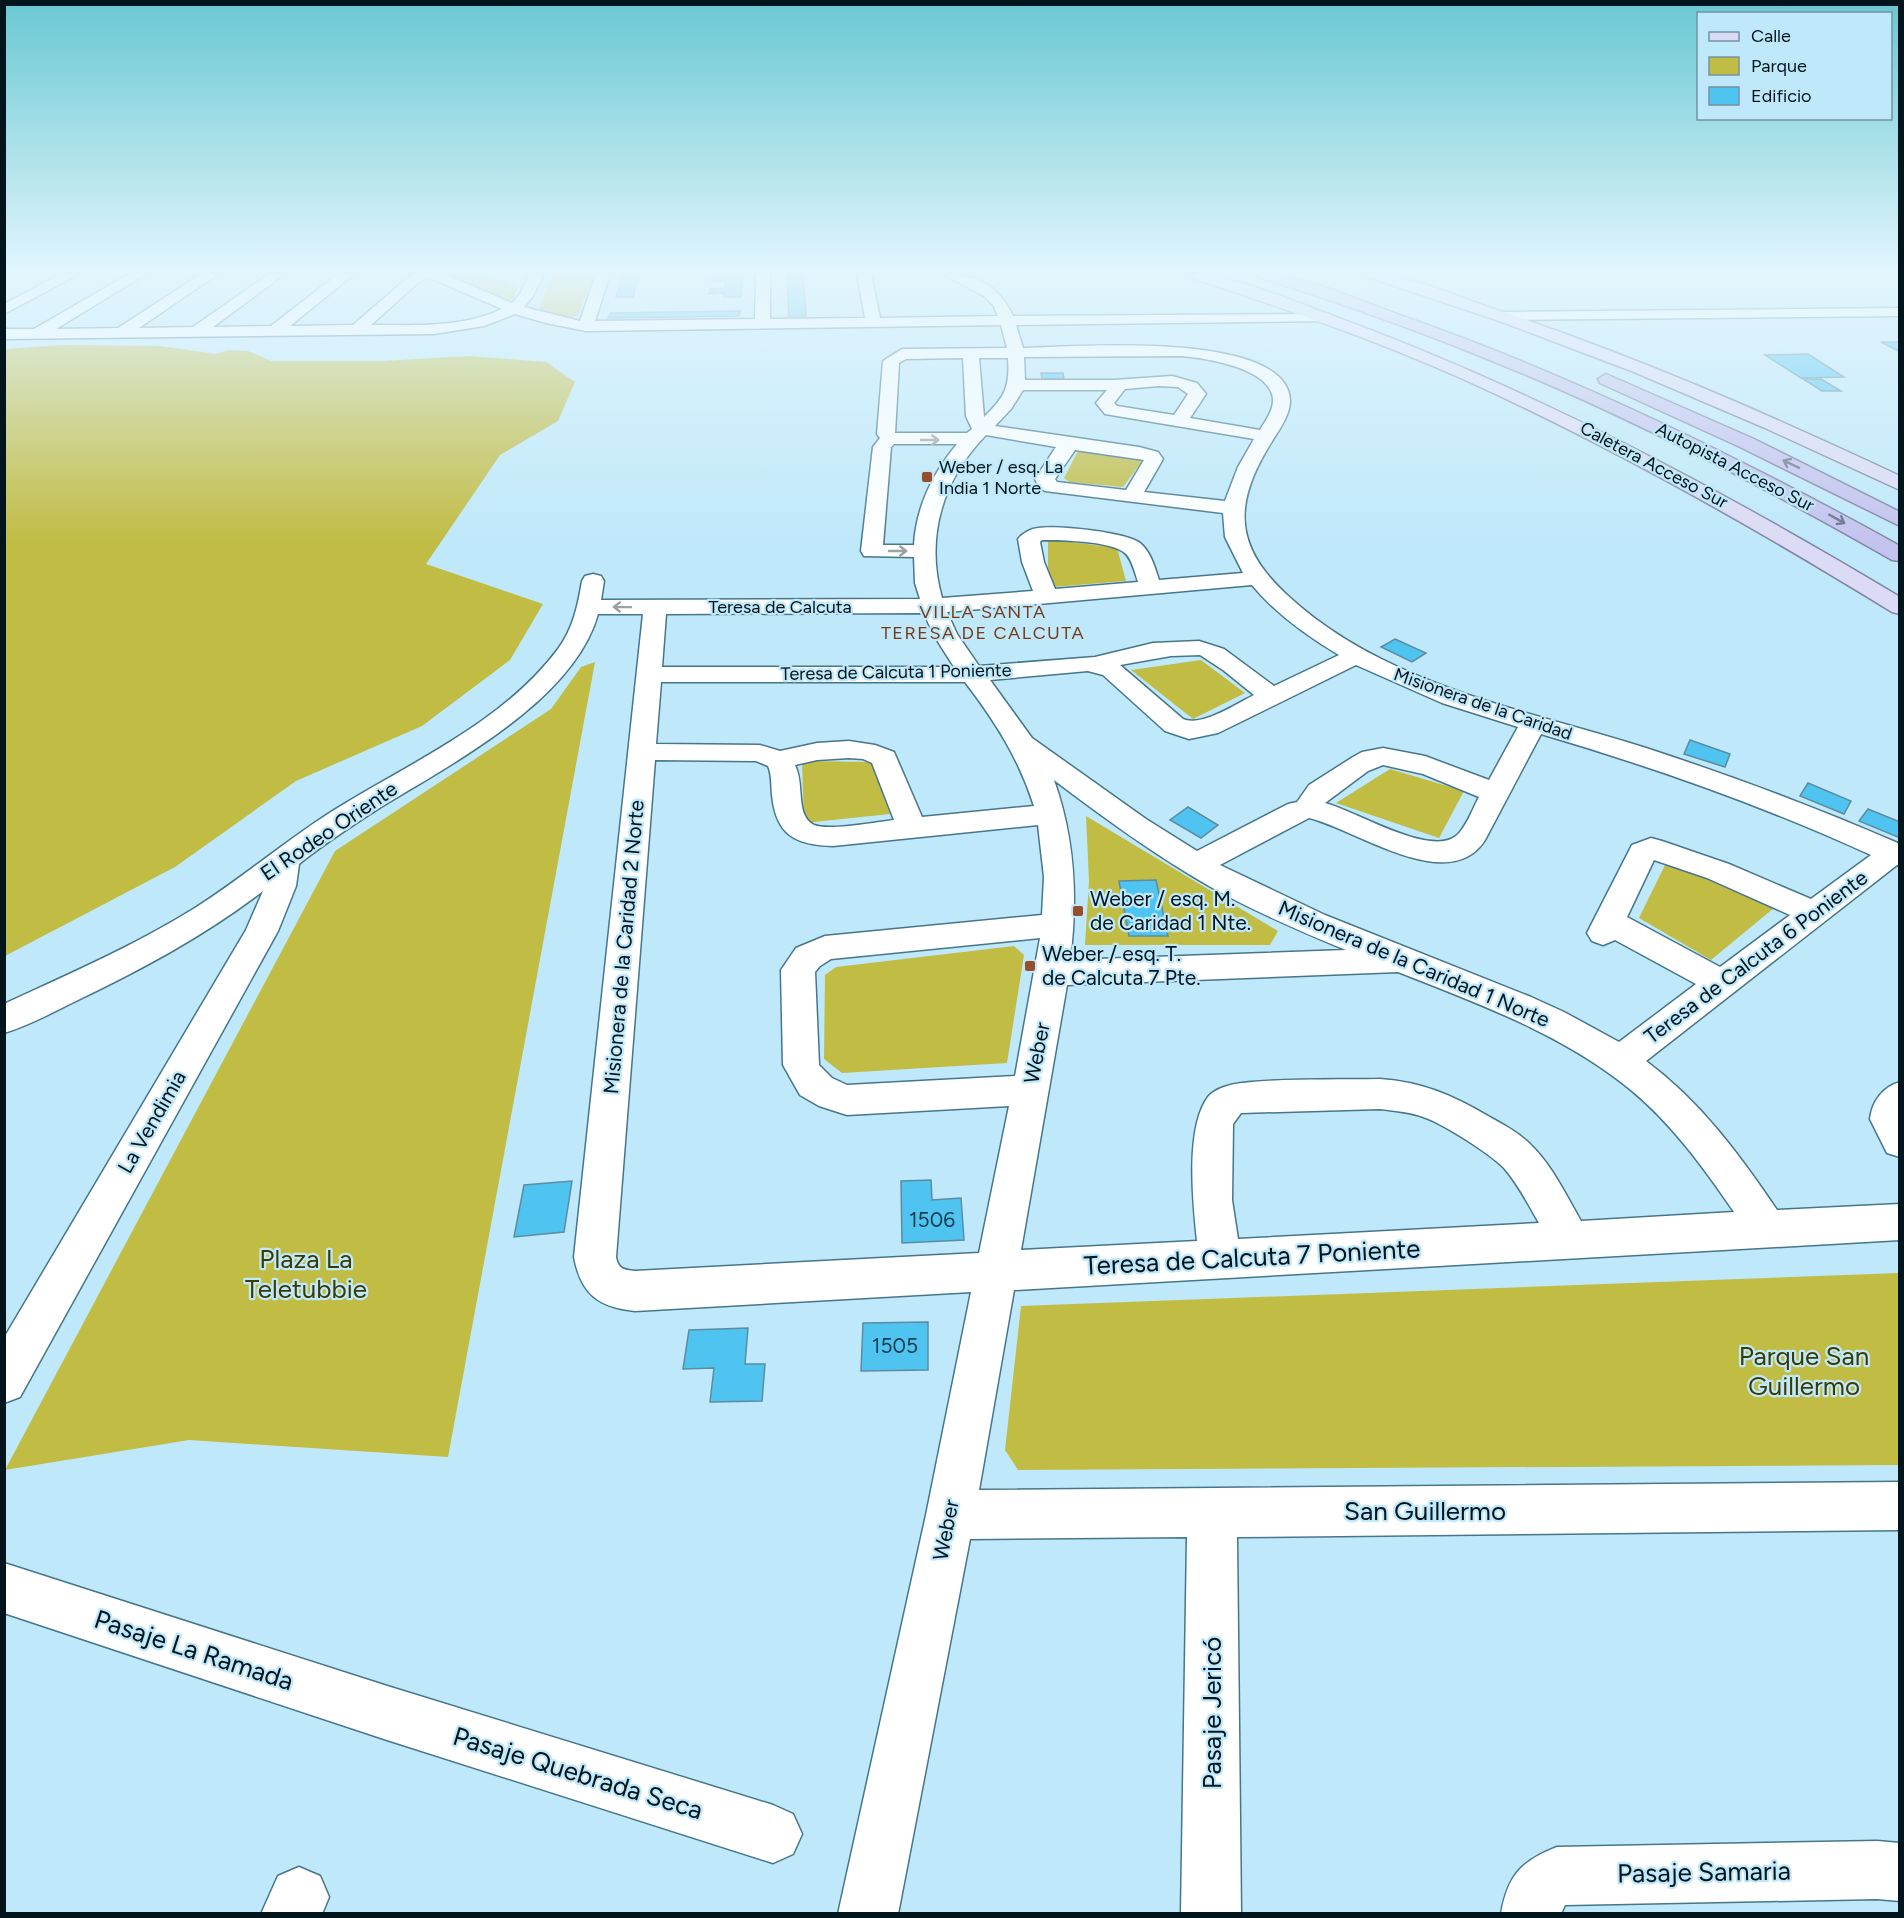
<svg xmlns="http://www.w3.org/2000/svg" width="1904" height="1918" font-family="Figtree,sans-serif">
<rect width="100%" height="100%" fill="#bfe8fa"/>
<g fill="#c1bc44">
<polygon points="442,274 483,274 517,288 514,298 508,300"/>
<polygon points="553,274 595,274 578,315 570,318 539,309"/>
<polygon points="61,345 160,346 216,354 229,350 248,351 271,361 384,361 468,356 546,362 575,382 558,421 500,455 426,564 543,604 510,660 422,726 296,781 175,867 5,956 5,349"/>
<polygon points="1078,451 1143,460 1123,487 1070,482 1064,478"/>
<polygon points="1048,539 1117,548 1126,581 1053,587 1048,567"/>
<polygon points="1201,660 1245,693 1193,719 1131,670"/>
<polygon points="595,662 448,1457 189,1440 5,1470 335,851 551,709 581,667"/>
<polygon points="802,761 871,762 890,814 804,823"/>
<polygon points="1390,769 1464,791 1439,838 1336,803"/>
<polygon points="1086,816 1278,931 1270,945 1085,945 1089,881"/>
<polygon points="1667,861 1774,908 1711,960 1639,918"/>
<polygon points="1014,946 1024,955 1007,1063 842,1073 824,1059 825,975 836,967"/>
<polygon points="1899,1273 1899,1465 1018,1470 1005,1450 1021,1306"/>
</g>
<g fill="#50c4f0" stroke="#5c8ca1" stroke-width="1.5">
<polygon points="623,274 639,274 633,297 616,297"/>
<polygon points="726,274 743,274 741,297 724,297 724,293 709,294 710,289 725,288 726,281 711,281 711,277"/>
<polygon points="787,274 803,274 806,316 789,316"/>
<polygon points="740,311 739,316 608,318 611,313"/>
<polygon points="1881,342 1900,342 1900,352"/>
<polygon points="1808,354 1844,377 1801,378 1765,355"/>
<polygon points="1041,373 1063,373 1064,379 1042,379"/>
<polygon points="1803,379 1821,379 1841,391 1822,391"/>
<polygon points="1395,639 1426,653 1412,662 1381,647"/>
<polygon points="1690,740 1730,754 1725,767 1684,754"/>
<polygon points="1808,783 1851,801 1844,814 1800,796"/>
<polygon points="1188,807 1218,825 1201,838 1170,820"/>
<polygon points="1868,809 1900,822 1900,838 1859,821"/>
<polygon points="1156,880 1168,936 1129,936 1119,881"/>
<polygon points="931,1180 932,1200 961,1198 964,1240 902,1243 901,1181"/>
<polygon points="572,1181 564,1232 514,1237 524,1185"/>
<polygon points="928,1322 928,1370 861,1371 863,1323"/>
<polygon points="748,1328 745,1364 765,1364 762,1401 710,1402 714,1368 683,1369 689,1330"/>
</g>
<g fill="none" stroke-linecap="round" stroke-linejoin="round">
<g stroke="#46768a" stroke-width="3">
<g id="minor">
<polygon points="61,274 79,274 4,314 4,304"/>
<path d="M 129,274 L 146,274 L 56,329 L 118,328 L 201,274 L 218,274 L 139,328 L 193,327 L 269,274 L 285,274 L 213,327 L 271,326 L 338,274 L 354,274 L 290,326 L 353,325 L 412,274 L 444,274 L 512,303 L 520,294 L 530,274 L 544,274 L 533,296 L 524,307 L 580,321 L 596,274 L 610,274 L 595,321 L 755,319 L 756,274 L 770,274 L 770,319 L 865,318 L 857,274 L 871,274 L 880,318 L 998,316 L 993,305 L 984,296 L 943,274 C 977,274 998,285 1013,316 L 1329,314 L 1331,317 L 1329,320 L 1324,321 L 1016,325 L 1023,348 C 1069,347 1289,329 1290,401 C 1290,416 1278,431 1271,443 C 1234,502 1233,545 1286,594 C 1383,685 1523,709 1646,748 C 1732,776 1817,808 1900,844 L 1900,866 L 1897,865 L 1646,1061 C 1700,1101 1740,1155 1777,1210 L 1900,1204 L 1900,1240 L 1014,1290 L 979,1490 L 1900,1482 L 1900,1530 L 1237,1537 L 1241,1914 L 1181,1914 L 1187,1537 L 970,1539 L 898,1914 L 838,1914 L 926,1515 L 971,1292 L 635,1311 C 598,1307 581,1294 574,1257 L 643,614 L 598,614 C 574,700 453,763 381,807 C 353,825 325,843 299,864 L 296,886 L 278,931 L 20,1397 L 4,1403 L 4,1338 L 246,930 L 263,891 C 206,935 144,968 80,999 C 55,1011 31,1025 4,1033 L 4,1004 C 69,974 134,946 195,908 C 242,878 284,842 331,812 C 409,763 502,724 558,649 C 573,629 578,605 582,581 L 585,576 L 593,574 L 601,576 L 604,581 L 601,600 L 920,599 L 915,583 L 914,557 L 864,556 L 861,551 L 873,447 L 880,438 L 877,434 L 883,361 L 902,349 L 1007,348 L 1001,325 L 586,331 L 546,323 L 515,314 L 484,326 L 434,334 L 4,339 L 4,329 L 34,329 ZM 428,277 L 502,309 C 462,328 415,325 371,325 L 419,282 ZM 1182,356 C 1205,358 1272,368 1273,400 C 1273,411 1266,420 1260,430 L 1190,418 L 1206,394 L 1197,383 L 1172,376 L 1114,380 L 1025,380 L 1024,357 ZM 963,358 L 966,416 L 972,429 L 967,433 L 895,433 L 899,363 L 906,359 ZM 979,358 L 1008,358 C 1010,387 1005,397 984,417 ZM 1159,386 L 1178,387 L 1188,394 L 1174,415 L 1117,406 L 1114,403 L 1125,389 ZM 1023,390 L 1107,390 L 1096,403 L 1105,414 L 1254,439 L 1238,467 L 1225,501 L 1144,492 L 1163,459 L 1158,452 L 1139,447 L 995,426 L 1011,409 ZM 986,435 L 1056,447 L 1035,479 L 1039,487 L 1045,491 L 1223,513 L 1225,537 L 1243,573 L 1159,580 C 1155,568 1151,552 1140,543 C 1125,532 1057,525 1038,528 C 1030,529 1023,533 1018,539 L 1022,562 L 1033,591 L 942,598 C 925,538 942,480 986,435 ZM 894,444 L 957,444 C 933,473 916,507 914,545 L 883,545 L 891,447 ZM 1075,450 L 1144,460 L 1126,490 L 1057,482 L 1055,479 ZM 1042,540 C 1061,540 1111,541 1125,553 C 1132,559 1135,573 1138,582 L 1055,589 L 1044,562 L 1040,542 ZM 1252,585 C 1276,614 1307,636 1339,655 L 1274,686 L 1224,649 L 1199,641 L 1153,643 L 1095,657 L 979,666 L 957,634 L 947,612 ZM 924,613 L 933,634 L 954,667 L 662,667 L 666,614 ZM 1200,655 L 1223,670 L 1254,695 C 1236,704 1202,727 1183,719 L 1120,665 L 1171,656 ZM 1356,665 L 1442,703 L 1518,727 L 1489,780 L 1425,756 L 1383,748 L 1362,752 L 1353,757 L 1309,785 L 1297,802 L 1288,804 L 1197,851 L 1146,819 L 1032,738 L 990,680 L 1088,671 L 1103,675 L 1165,731 L 1189,739 L 1218,733 ZM 661,682 L 965,682 C 995,721 1019,759 1034,806 L 922,817 L 894,752 L 875,745 L 849,741 L 817,743 L 780,751 L 760,745 L 656,744 ZM 1541,734 C 1653,767 1764,806 1871,855 L 1811,899 L 1729,864 L 1662,841 L 1651,838 L 1632,845 L 1587,933 L 1592,941 L 1603,945 L 1615,940 L 1696,984 L 1619,1042 L 1564,1012 L 1531,997 L 1325,915 L 1220,865 L 1309,818 C 1354,828 1449,897 1485,840 ZM 849,758 L 863,759 L 872,763 L 894,820 C 877,822 828,831 814,825 C 808,822 805,817 803,811 C 799,796 802,779 795,765 L 817,760 ZM 655,760 L 756,761 L 768,766 C 772,775 771,785 772,795 C 776,835 795,845 833,846 L 1038,825 L 1044,877 L 1042,915 L 825,936 L 796,948 L 781,970 L 783,1065 L 800,1095 L 819,1106 L 847,1115 L 1009,1106 L 979,1253 L 635,1271 C 624,1270 618,1269 616,1257 ZM 1383,765 L 1423,774 L 1479,797 C 1473,808 1466,828 1456,836 C 1429,857 1356,811 1325,803 L 1368,771 ZM 1054,780 C 1104,818 1155,855 1209,886 C 1253,911 1300,931 1346,950 L 1070,960 C 1078,898 1075,839 1054,780 ZM 1654,860 L 1707,878 L 1790,915 L 1720,967 L 1627,917 ZM 1040,938 L 1015,1076 L 847,1085 L 832,1078 L 819,1065 L 815,972 L 820,966 L 831,959 ZM 1398,972 C 1479,1004 1563,1034 1631,1090 C 1672,1124 1704,1168 1734,1212 L 1581,1221 C 1566,1195 1552,1165 1530,1144 C 1518,1132 1502,1124 1488,1116 C 1452,1095 1422,1082 1380,1079 C 1334,1080 1287,1078 1242,1083 C 1232,1084 1215,1088 1208,1097 C 1185,1128 1193,1203 1197,1241 L 1021,1250 L 1067,985 ZM 1380,1109 C 1396,1111 1411,1112 1426,1118 C 1445,1125 1489,1153 1504,1168 C 1518,1184 1528,1204 1539,1223 L 1238,1239 L 1232,1200 L 1233,1124 L 1241,1113 Z"/>
<polygon points="1900,308 1900,316 1502,320 1495,316 1502,312"/>
<path d="M 1900,1082 L 1900,1157 L 1887,1153 L 1870,1119 C 1872,1101 1883,1087 1900,1082 Z"/>
<polygon points="4,1563 384,1685 773,1805 793,1814 802,1834 793,1854 773,1863 384,1739 4,1613"/>
<path d="M 1877,1841 L 1900,1843 L 1900,1901 L 1877,1899 L 1565,1905 L 1561,1914 L 1501,1914 C 1508,1874 1522,1861 1557,1847 Z"/>
<polygon points="299,1867 320,1876 329,1897 322,1914 261,1914 278,1876"/>
</g>
</g>
<g stroke="#8086a4" stroke-width="3">
<g id="major">
<path d="M 1187,274 C 1233,274 1295,302 1339,318 C 1536,391 1720,489 1900,597 L 1900,614 L 1892,612 C 1754,527 1613,447 1465,380 C 1376,340 1283,308 1189,277 Z"/>
<path d="M 1366,274 C 1410,274 1455,296 1497,310 C 1635,356 1768,414 1900,476 L 1900,490 L 1765,428 L 1634,372 L 1502,322 L 1368,277 Z"/>
</g>
</g>
<g stroke="#8086a4" stroke-width="3">
<g id="highway">
<path d="M 1256,274 C 1303,274 1356,299 1400,315 C 1574,376 1739,457 1900,546 L 1900,561 L 1892,560 C 1766,488 1637,420 1502,365 C 1422,332 1341,303 1258,277 Z"/>
<polygon points="1606,374 1754,439 1900,512 1900,526 1740,447 1600,383 1598,379"/>
</g>
</g>
<use href="#minor" fill="#fff" fill-rule="evenodd"/>
<use href="#major" fill="#dcdbf5" fill-rule="evenodd"/>
<use href="#highway" fill="#c4c3ee" fill-rule="evenodd"/>
</g>
<defs><path id="oneway-shaft" d="M-6 0H5M1.5-3L5.5 0L1.5 3" fill="none" stroke-width="1.6" stroke-linecap="round" stroke-linejoin="round" transform="scale(1.5)"/></defs>
<g stroke="#9aa1a4">
<use href="#oneway-shaft" transform="translate(930 440)"/>
<use href="#oneway-shaft" transform="translate(898 551)"/>
<use href="#oneway-shaft" transform="translate(622 607) rotate(-179)"/>
</g>
<g stroke="#6d7490">
<use href="#oneway-shaft" transform="translate(1791 464) rotate(-154)"/>
<use href="#oneway-shaft" transform="translate(1837 519) rotate(29)"/>
</g>
<linearGradient id="sky" x2="0" y2="1"><stop stop-color="#69c8d2"/><stop offset="0.5" stop-color="#e2f5fd"/><stop offset="1" stop-color="#e2f5fd" stop-opacity="0"/></linearGradient>
<rect width="1904" height="543" fill="url(#sky)"/>
<g fill="#964f2a" stroke="#bfe8fa" stroke-width="2">
<rect x="921" y="471" width="12" height="12" rx="3"/>
<rect x="1072" y="905" width="12" height="12" rx="3"/>
<rect x="1024" y="960" width="12" height="12" rx="3"/>
</g>
<g text-anchor="middle" stroke-width="4.5" stroke-linejoin="round" paint-order="stroke">
<g font-size="18" fill="#02141c" stroke="#bfe8fa">
<text transform="translate(1654 465) rotate(28)" y="6">Caletera Acceso Sur</text>
<text transform="translate(1735 467) rotate(27)" y="6">Autopista Acceso Sur</text>
<text x="780" y="613">Teresa de Calcuta</text>
<text transform="translate(896 672) rotate(-1)" y="6">Teresa de Calcuta 1 Poniente</text>
<text transform="translate(1483 704) rotate(19)" y="6">Misionera de la Caridad</text>
</g>
<g font-size="18" fill="#02141c" stroke="#bfe8fa" text-anchor="start">
<text x="939" y="473">Weber / esq. La<tspan x="939" dy="21">India 1 Norte</tspan></text>
</g>
<g font-size="18" letter-spacing="1.5" fill="#783916" stroke="#bfe8fa">
<text x="983" y="618">VILLA SANTA<tspan x="983" dy="21">TERESA DE CALCUTA</tspan></text>
</g>
<g font-size="21" fill="#02141c" stroke="#bfe8fa">
<text transform="translate(329 831) rotate(-34)" y="7">El Rodeo Oriente</text>
<text transform="translate(624 947) rotate(-85)" y="7">Misionera de la Caridad 2 Norte</text>
<text transform="translate(1756 957) rotate(-37)" y="7">Teresa de Calcuta 6 Poniente</text>
<text transform="translate(1414 964) rotate(23)" y="7">Misionera de la Caridad 1 Norte</text>
<text transform="translate(1037 1053) rotate(-79)" y="7">Weber</text>
<text transform="translate(152 1122) rotate(-60)" y="7">La Vendimia</text>
<text transform="translate(946 1530) rotate(-79)" y="7">Weber</text>
</g>
<g font-size="21" fill="#02141c" stroke="#bfe8fa" text-anchor="start">
<text x="1090" y="906">Weber / esq. M.<tspan x="1090" dy="24">de Caridad 1 Nte.</tspan></text>
<text x="1042" y="961">Weber / esq. T.<tspan x="1042" dy="24">de Calcuta 7 Pte.</tspan></text>
</g>
<g font-size="21" fill="#164051">
<text x="932" y="1227">1506</text>
<text x="895" y="1353">1505</text>
</g>
<g font-size="26" fill="#02141c" stroke="#bfe8fa">
<text transform="translate(1252 1257) rotate(-3)" y="9">Teresa de Calcuta 7 Poniente</text>
<text x="1425" y="1520">San Guillermo</text>
<text transform="translate(194 1650) rotate(18)" y="9">Pasaje La Ramada</text>
<text transform="translate(1212 1713) rotate(-90)" y="9">Pasaje Jericó</text>
<text transform="translate(578 1773) rotate(17)" y="9">Pasaje Quebrada Seca</text>
<text transform="translate(1704 1872) rotate(-1)" y="9">Pasaje Samaria</text>
</g>
<g font-size="26" fill="#3d3a01" stroke="#bfe8fa">
<text x="306" y="1268">Plaza La<tspan x="306" dy="30">Teletubbie</tspan></text>
<text x="1804" y="1365">Parque San<tspan x="1804" dy="30">Guillermo</tspan></text>
</g>
</g>
<rect width="1904" height="1918" fill="none" stroke="#02141c" stroke-width="12"/>
<rect x="1697" y="12" width="195" height="108" fill="#bfe8fa" stroke="#7393a1" stroke-width="1.5"/>
<rect x="1709" y="32" width="30" height="9" fill="#dcdbf5" stroke="#7393a1" stroke-width="1.5"/>
<text x="1751" y="42" font-size="18" fill="#02141c">Calle</text>
<rect x="1709" y="57" width="30" height="18" fill="#c1bc44" stroke="#7393a1" stroke-width="1.5"/>
<text x="1751" y="72" font-size="18" fill="#02141c">Parque</text>
<rect x="1709" y="87" width="30" height="18" fill="#50c4f0" stroke="#7393a1" stroke-width="1.5"/>
<text x="1751" y="102" font-size="18" fill="#02141c">Edificio</text>
</svg>
